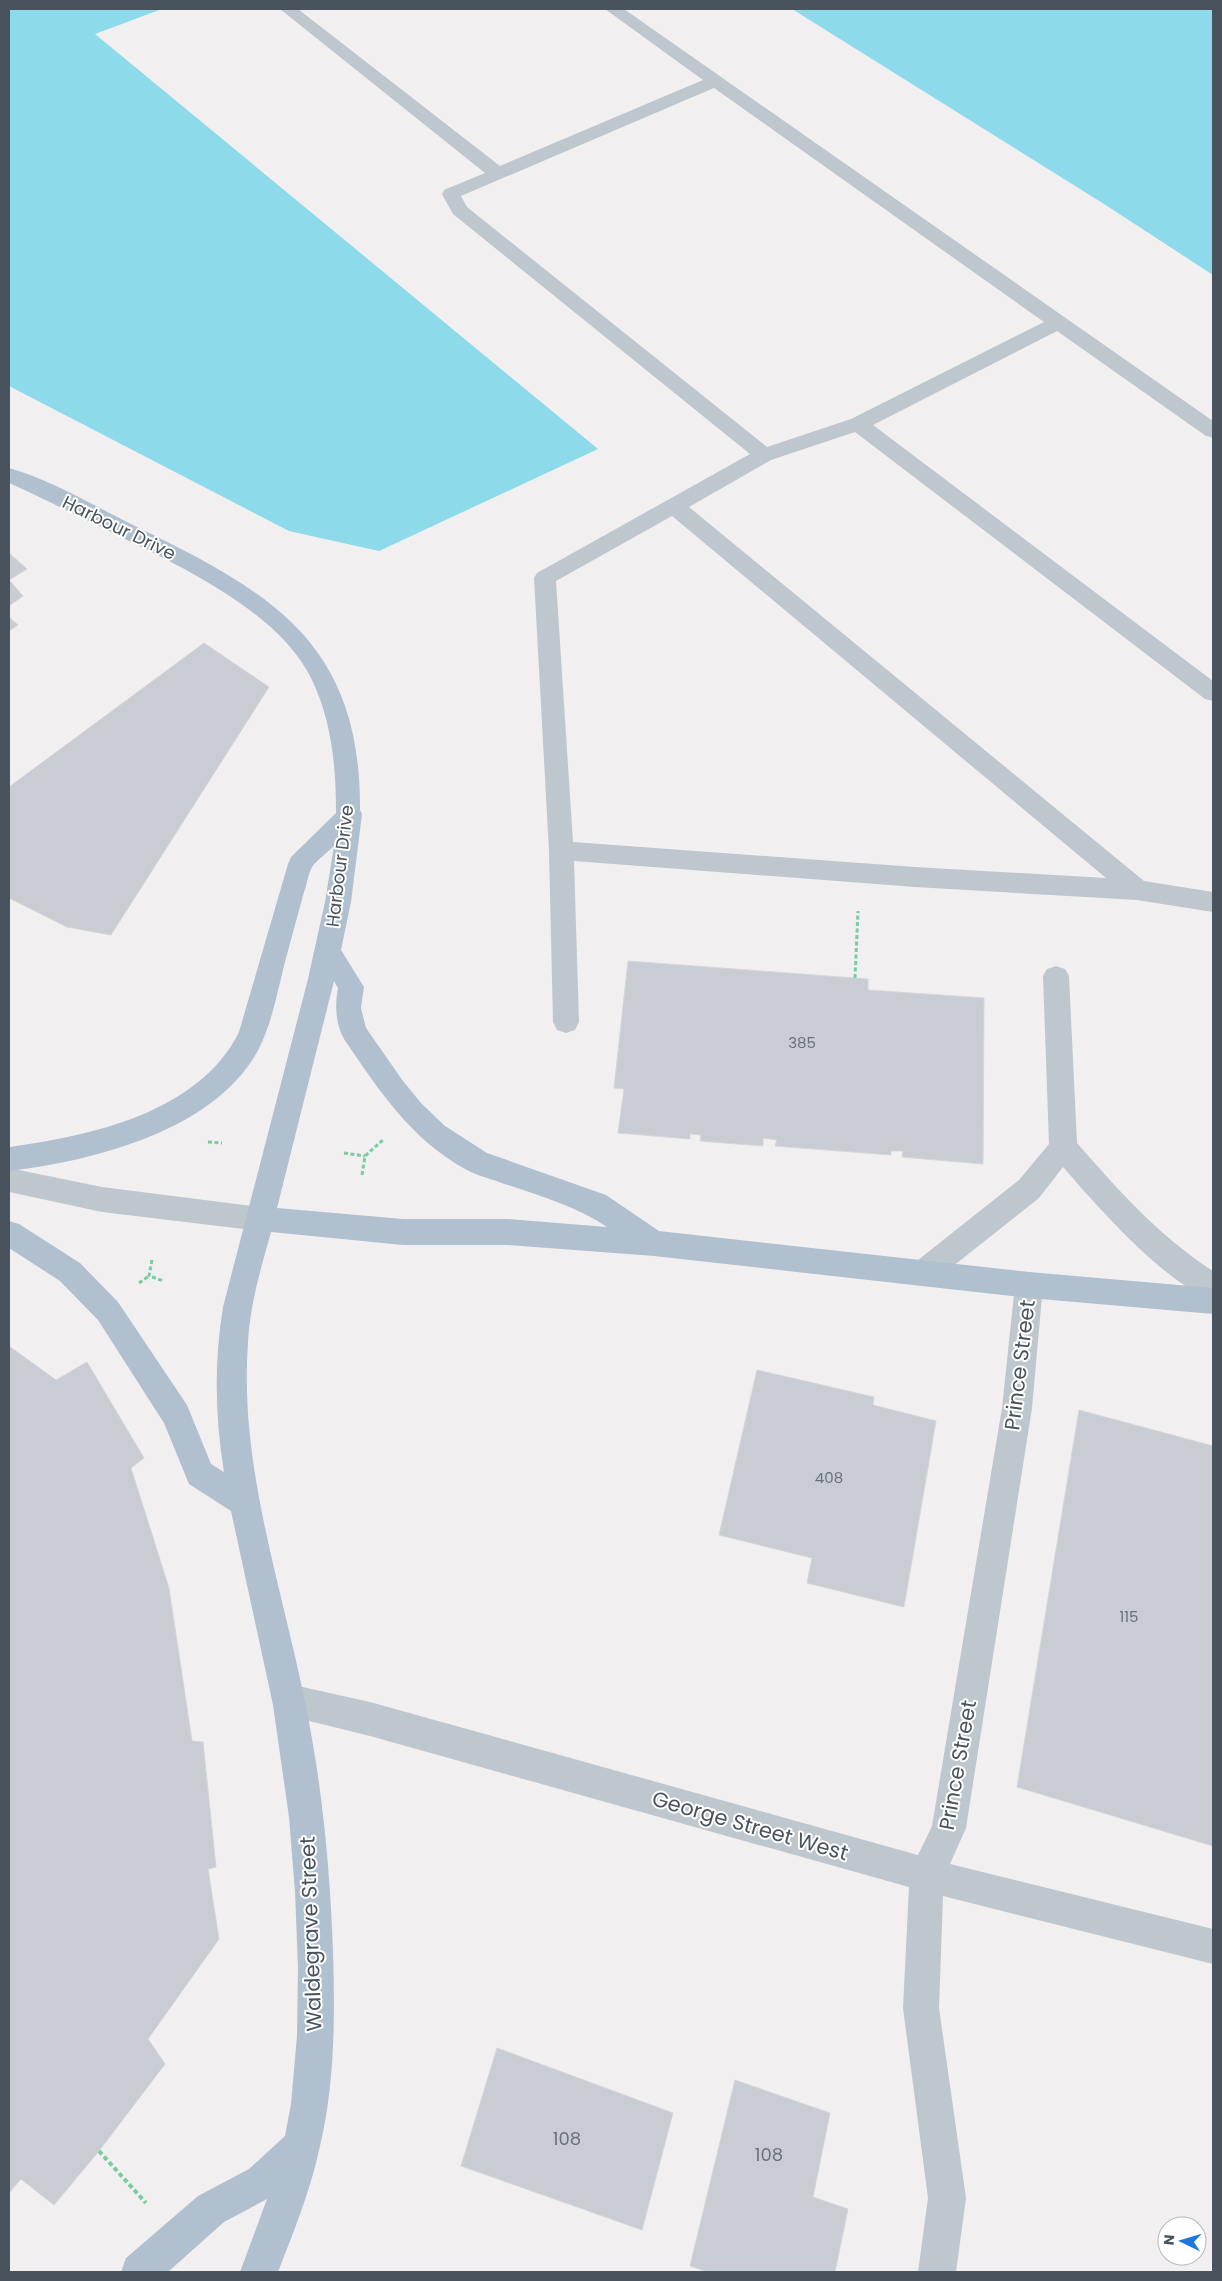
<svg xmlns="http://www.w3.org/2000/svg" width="1222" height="2281" font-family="Poppins,sans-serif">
<rect width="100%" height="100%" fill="#f2eff0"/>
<g fill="#8ddaeb">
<polygon points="9,9 162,9 95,34 598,449 379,551 289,531 9,386"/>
<polygon points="792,9 1213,9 1213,275 1104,204"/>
</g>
<g fill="#c9ccd2" stroke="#d4d6db">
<polygon points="9,553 27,569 9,580 23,596 9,606"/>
<polygon points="9,617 18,625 9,631"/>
<polygon points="204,643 269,687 111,935 67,927 9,898 9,787"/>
<polygon points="628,961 868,979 868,990 984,998 983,1164 902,1157 903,1151 891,1151 891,1155 775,1146 777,1140 763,1138 763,1146 700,1141 701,1135 690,1134 690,1139 618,1133 624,1089 614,1088"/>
<polygon points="9,1346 56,1380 87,1362 144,1458 131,1468 169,1588 192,1741 203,1742 216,1867 208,1869 219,1939 148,2039 165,2064 99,2151 54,2205 21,2179 9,2193"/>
<polygon points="757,1370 874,1397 873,1405 936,1421 904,1607 807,1583 812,1558 719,1535"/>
<polygon points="1079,1410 1213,1446 1213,1846 1017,1787"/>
<polygon points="497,2048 673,2113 642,2230 461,2166"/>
<polygon points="735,2080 830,2113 813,2197 848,2209 835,2272 708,2272 690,2266"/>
</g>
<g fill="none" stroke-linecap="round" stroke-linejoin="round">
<g stroke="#77cca0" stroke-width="3" stroke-dasharray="4 2.5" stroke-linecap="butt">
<polyline points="855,978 858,911"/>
<polyline points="208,1142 222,1143"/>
<polyline points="344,1153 365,1156"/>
<polyline points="362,1175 365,1156 384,1139"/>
<polyline points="152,1260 149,1276 164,1281"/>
<polyline points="139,1283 149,1276"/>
</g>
<polyline stroke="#77cca0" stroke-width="4" stroke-dasharray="4.5 3" stroke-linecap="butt" points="99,2151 146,2203"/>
<g fill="#bec7ce" fill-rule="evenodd">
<path d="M 280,9 L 298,9 L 500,166 L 703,80 L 605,9 L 624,9 L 1213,421 L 1213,438 L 1206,436 L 1057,331 L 873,425 L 1213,681 L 1213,701 L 1205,699 L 855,432 L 771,460 L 689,507 L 1144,881 L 1213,892 L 1213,912 L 1137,900 L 915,887 L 574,861 L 579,1022 L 575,1030 L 566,1033 L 557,1030 L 553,1022 L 549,851 L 534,578 L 537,573 L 750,454 L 453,214 L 442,194 L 444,190 L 485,173 ZM 714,88 L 1044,322 L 851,419 L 767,447 L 467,207 L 461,196 ZM 672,516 L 1106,878 L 915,867 L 573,842 L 556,581 Z"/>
<path d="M 1056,966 L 1065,969 L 1069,976 L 1077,1143 C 1118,1190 1160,1237 1213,1271 L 1213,1300 C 1165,1284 1097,1206 1063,1167 L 1039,1198 L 933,1282 L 923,1286 L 913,1282 L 909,1273 L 913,1264 L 1019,1180 L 1049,1144 L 1043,976 L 1047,969 Z"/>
<polygon points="9,1168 102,1187 260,1207 270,1210 274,1219 270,1228 260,1231 102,1212 9,1192"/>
<polygon points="1029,1272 1039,1276 1043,1285 1032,1408 966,1828 950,1864 1213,1929 1213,1964 943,1896 939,2008 966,2198 956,2272 918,2272 928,2198 903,2008 909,1887 370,1736 289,1716 277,1712 273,1700 277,1688 289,1684 370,1702 918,1855 932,1826 1002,1408 1015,1285 1019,1276"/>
</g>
<path fill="#b0c0ce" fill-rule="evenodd" d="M 9,468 C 49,479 95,506 133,525 C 270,592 361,641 360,810 L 362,814 L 351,902 L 341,950 L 364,987 L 361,1008 L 366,1028 L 403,1081 L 421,1103 L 445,1126 L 487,1153 L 606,1195 L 659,1231 L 1029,1272 L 1213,1288 L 1213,1314 L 1029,1298 L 654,1256 L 507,1245 L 403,1245 L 271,1232 C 261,1268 250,1304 248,1342 C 239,1465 281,1583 305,1702 C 322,1784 330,1867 333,1951 C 335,2016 335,2083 320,2146 C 311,2189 294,2231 278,2272 L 240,2272 L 267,2199 L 224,2222 L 168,2272 L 121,2272 L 126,2258 L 198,2196 L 249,2169 L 285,2136 L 291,2104 L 297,2036 L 298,1968 L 295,1892 L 289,1817 L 273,1705 L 231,1511 L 189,1484 L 164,1423 L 98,1320 L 60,1281 L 9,1248 L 9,1221 L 19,1224 L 80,1263 L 118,1302 L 187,1405 L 211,1464 L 224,1472 C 215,1417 214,1362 223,1307 L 308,979 L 325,902 L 334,846 C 327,853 318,859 312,867 C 308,874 307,885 304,892 C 298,914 292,936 286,958 C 277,992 271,1033 251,1062 C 202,1134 90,1161 9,1171 L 9,1147 C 90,1136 199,1113 239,1032 L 288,864 L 291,857 L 336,813 C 336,767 332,722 312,680 C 280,612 180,566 115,534 C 79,517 45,499 9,483 ZM 334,981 L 338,988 C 335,1006 335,1022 344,1039 C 378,1089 411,1140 467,1170 C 476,1175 488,1178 499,1182 C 536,1195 574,1205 607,1227 L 507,1219 L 403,1219 L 277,1208 Z"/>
</g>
<g text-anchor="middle" stroke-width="4" stroke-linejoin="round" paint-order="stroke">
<g font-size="15" fill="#68717a">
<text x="802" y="1048">385</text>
<text x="829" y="1483">408</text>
<text x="1129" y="1622">115</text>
</g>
<g font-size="18" fill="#48535d" stroke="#fff">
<text transform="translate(119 528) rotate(26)" y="6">Harbour Drive</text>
<text transform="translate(340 866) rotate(-83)" y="6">Harbour Drive</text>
</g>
<g font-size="18" fill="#68717a">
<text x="567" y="2145">108</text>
<text x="769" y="2161">108</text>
</g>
<g font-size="21" fill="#48535d" stroke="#fff">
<text transform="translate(1020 1365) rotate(-83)" y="7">Prince Street</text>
<text transform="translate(958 1765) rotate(-80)" y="7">Prince Street</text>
<text transform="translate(750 1826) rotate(16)" y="7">George Street West</text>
<text transform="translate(311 1934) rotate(-92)" y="7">Waldegrave Street</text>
</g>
</g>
<rect width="1222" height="2281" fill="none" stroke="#48535d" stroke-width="20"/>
<g transform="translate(1182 2241) rotate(275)"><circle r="24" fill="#ffffff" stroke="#b6babe"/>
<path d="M0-4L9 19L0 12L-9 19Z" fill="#1c77df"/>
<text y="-8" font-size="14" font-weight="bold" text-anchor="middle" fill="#48535d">N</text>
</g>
</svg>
